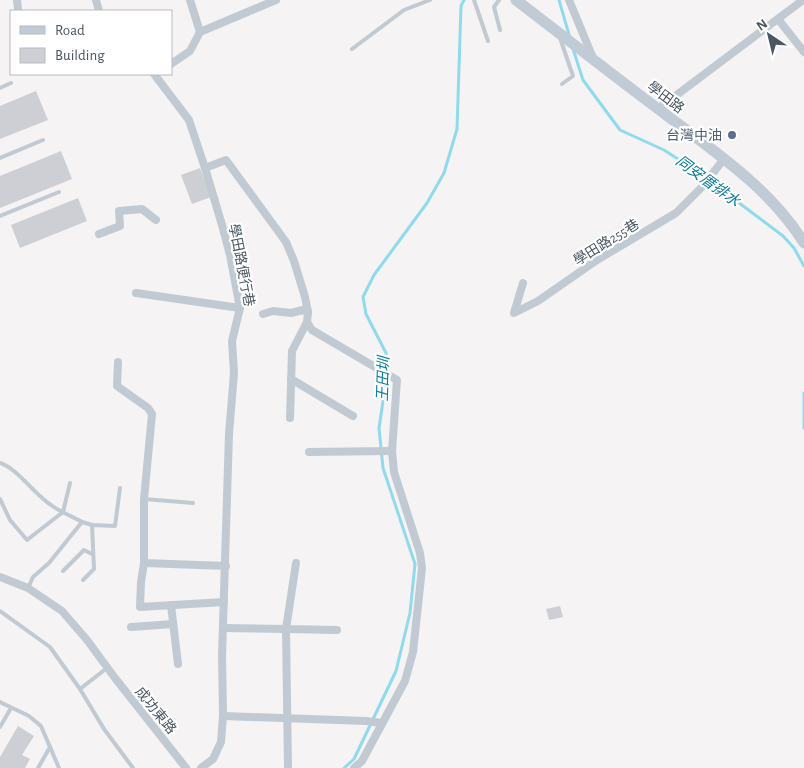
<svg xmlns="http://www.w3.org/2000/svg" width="804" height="768" font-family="'Alegreya Sans','Noto Sans TC',sans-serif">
<rect width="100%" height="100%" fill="#f5f3f3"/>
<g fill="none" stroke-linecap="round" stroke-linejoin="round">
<g stroke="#90daee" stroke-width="3">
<polyline points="559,0 570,38"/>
<polyline points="573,49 583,80 620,130 664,150 698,172 783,236 794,248 804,266"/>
<polyline points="804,393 804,428"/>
<polyline points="344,768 354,759 396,671 410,613 415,564 383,468 379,428 386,381 386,353 366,314 363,297 374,275 427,203 444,173 457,129 461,6 464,0"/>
</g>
</g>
<g fill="#cdcfd5">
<polygon points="36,91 48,120 0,139 0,106"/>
<polygon points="61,151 72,179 0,208 0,176"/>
<polygon points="200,168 211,197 192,204 181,175"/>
<polygon points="78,198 87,221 20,248 11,225"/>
<polygon points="560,606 563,617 549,620 546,609"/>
<polygon points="18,726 34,736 22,755 30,759 25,768 0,768 0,757"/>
</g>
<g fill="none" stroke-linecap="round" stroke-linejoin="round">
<g stroke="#c1cad2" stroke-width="4">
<polyline points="474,0 488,41"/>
<polyline points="499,0 494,7 500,30"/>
<polyline points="560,38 573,76 562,84"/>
<polyline points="352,49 404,10 430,0"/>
<polyline points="0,88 11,83"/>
<polyline points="0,158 43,140"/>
<polyline points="0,216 59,192"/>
<path d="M 0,463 C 18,469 34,494 51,505 C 60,512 72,516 82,522 L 49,563 L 33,577 L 28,588"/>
<polyline points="0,499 10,520 27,540 63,512 70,483"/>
<polyline points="144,499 193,503"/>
<polyline points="82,522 92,525 115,526 120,488"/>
<polyline points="63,571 84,550 92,554"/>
<polyline points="83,580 94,569 92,525"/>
<polyline points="0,611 50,647 80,689"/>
<polyline points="107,668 80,689 104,729 133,768"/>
<polyline points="0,702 29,716 41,726 59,768"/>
<polyline points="0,727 11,708"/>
<polyline points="38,768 50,747"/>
</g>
<g stroke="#c1cad2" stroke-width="8">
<polyline points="17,0 18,9"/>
<polyline points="96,0 99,11"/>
<polyline points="190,0 200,32"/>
<polyline points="569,0 593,58"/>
<polyline points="778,19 804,52"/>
<polyline points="171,64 190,51 200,32 276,0"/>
<polyline points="154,74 189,120 205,168 222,225 230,255 240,308 232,341 234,373 229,434 222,656 223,716 221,742 213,759 201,768"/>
<polyline points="658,109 803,0"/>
<polyline points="205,168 226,160 286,242 294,261 305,297 308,312 307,322 312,330 397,380 392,451 394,472 420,553 422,568 413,652 405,681 362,761 354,768"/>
<polyline points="99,234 120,226 119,211 142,209 156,220"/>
<polyline points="523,283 514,313 538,301 597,260 676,213 701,188 724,159"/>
<polyline points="136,293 240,308"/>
<polyline points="263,314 273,311 291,313 303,310 308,312"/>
<polyline points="118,362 117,386 148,408 152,414 144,499 144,563 226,566"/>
<polyline points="291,379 353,416"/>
<polyline points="290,418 292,351 307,322"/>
<polyline points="309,452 392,451"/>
<polyline points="144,563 141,582 140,607 224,602"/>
<polyline points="296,563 286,629 337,630"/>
<polyline points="0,577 28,588 62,611 87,640 115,678 186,768"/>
<polyline points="171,605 178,664"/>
<polyline points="131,627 173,624"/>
<polyline points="224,628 286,629 288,768"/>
<polyline points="223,716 366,721 382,723"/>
</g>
<path stroke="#c1cbd6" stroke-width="11" d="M 516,0 C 566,38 615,77 665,114 C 715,152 771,189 804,243"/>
</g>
<circle fill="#5c6f8a" stroke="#fff" stroke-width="2" cx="732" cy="135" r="5"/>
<g text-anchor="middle" stroke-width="4.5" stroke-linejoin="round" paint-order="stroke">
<g font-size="14" fill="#4a5661" stroke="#fff">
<text transform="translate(666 97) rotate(37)" y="5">學田路</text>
<text transform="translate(606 242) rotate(-32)" y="5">學田路255巷</text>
<text transform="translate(242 265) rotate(79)" y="5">學田路便行巷</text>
<text transform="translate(156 710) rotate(51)" y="5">成功東路</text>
</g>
<g font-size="14" fill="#4e5e75" stroke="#fff" text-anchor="end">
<text x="722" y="140">台灣中油</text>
</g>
<g font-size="15" font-style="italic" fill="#0c7c9b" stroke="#fff">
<text transform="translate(708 181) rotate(36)" y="5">同安厝排水</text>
<text transform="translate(383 379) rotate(-88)" y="5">王田圳</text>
</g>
</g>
<rect x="10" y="10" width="162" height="65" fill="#ffffff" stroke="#b7bbc0"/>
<rect x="20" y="26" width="25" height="8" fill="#c1cbd6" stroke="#b7bbc0"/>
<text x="55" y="35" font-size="15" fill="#4a5661">Road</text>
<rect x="20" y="48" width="25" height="15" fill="#cdcfd5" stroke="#b7bbc0"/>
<text x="55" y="60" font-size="15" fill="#4a5661">Building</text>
<g transform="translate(769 35) rotate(325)" stroke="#ffffff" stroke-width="4" paint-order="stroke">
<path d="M0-4L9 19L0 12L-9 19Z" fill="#4a5661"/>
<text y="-8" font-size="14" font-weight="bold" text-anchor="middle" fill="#4a5661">N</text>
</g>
</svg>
